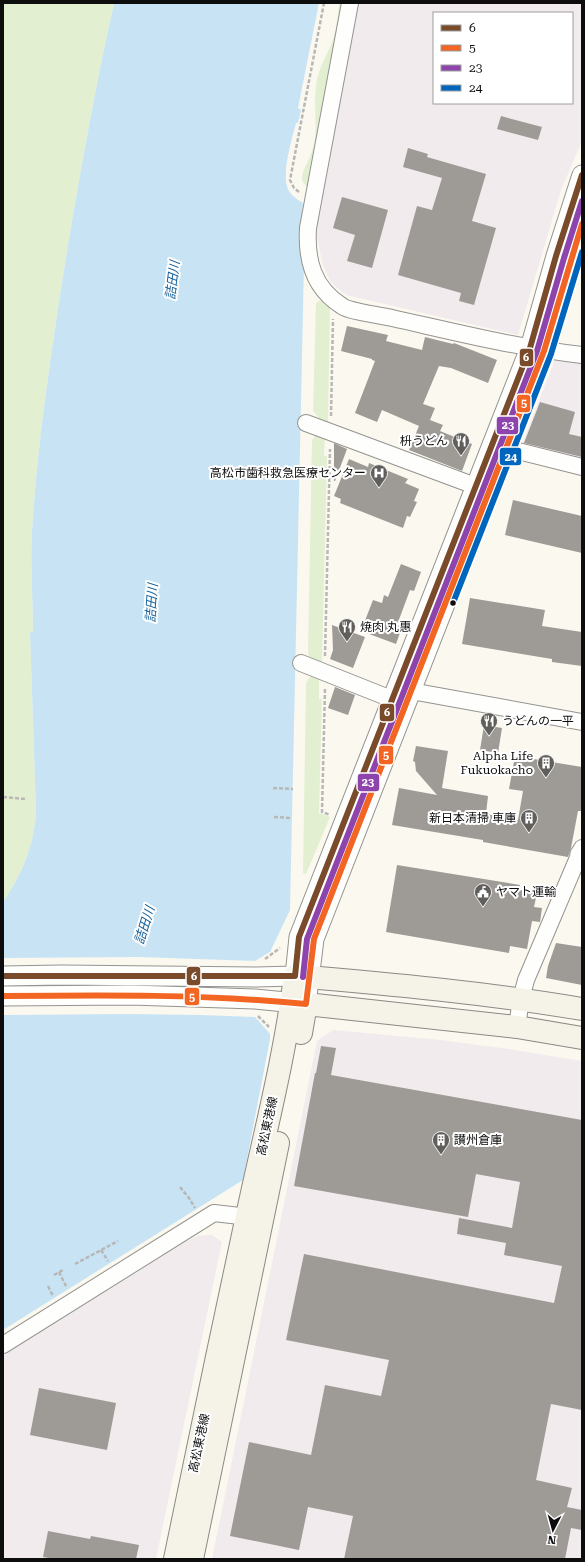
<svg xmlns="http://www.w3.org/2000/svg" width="585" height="1562" font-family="'Roboto Serif','Noto Sans JP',serif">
<rect width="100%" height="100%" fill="#fbf8f0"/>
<g fill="#f2ebed" fill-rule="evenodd">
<path d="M 356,3 L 582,3 L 582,141 L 561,190 L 518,335 L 346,295 L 336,287 L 330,281 L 323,266 L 316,232 ZM 434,13 L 572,13 L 572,103 L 434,103 Z"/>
<polygon points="556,357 582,361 582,461 521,447"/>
<polygon points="333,1030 441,1040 509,1049 582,1061 582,1559 212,1559 317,1041"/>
<polygon points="212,1235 222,1242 156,1559 3,1559 3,1356 185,1241 198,1236"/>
</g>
<g fill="#e3efd1">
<path d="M 3,3 L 114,3 C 94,93 78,184 63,276 C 50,361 37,446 32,532 C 30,565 33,598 33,631 L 30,632 L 36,812 C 34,846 22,874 3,902 Z"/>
<path d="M 339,3 L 345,3 L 311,189 C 296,181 303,172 308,161 C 311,154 314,147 315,140 C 317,120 313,100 317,79 C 320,67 326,56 331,45 C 336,32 338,17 339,3 Z"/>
<polygon points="319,301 323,301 330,305 328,422 319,418 313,411 316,303"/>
<polygon points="317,434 325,434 324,456 327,456 322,662 318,663 310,658 308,654 312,440"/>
<polygon points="314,675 319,676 319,699 322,699 319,813 330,817 306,874 303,873 306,683 309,678"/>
</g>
<path fill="#c8e4f4" d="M 114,3 L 319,3 L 298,108 L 301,110 L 298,123 L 296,123 C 292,140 280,176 289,191 C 292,196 298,200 303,203 L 301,227 L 304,264 L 290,910 L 271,950 L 270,1039 L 243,1180 L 3,1330 L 3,902 C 22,874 34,846 36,812 L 30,632 L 33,631 C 33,598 30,565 32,532 C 37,446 50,361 63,276 C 78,184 94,93 114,3 Z"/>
<polygon fill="#fbf8f0" points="273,950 272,1036 255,1017 201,1015 128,1014 3,1015 3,958 139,957 255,961"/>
<g fill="#9e9b96">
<polygon points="501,116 542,127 538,140 497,129"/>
<polygon points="408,148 428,154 427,157 486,174 472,221 496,228 474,305 459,301 461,293 398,275 417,206 432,210 442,178 403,167"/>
<polygon points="342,197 388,210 372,268 347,261 355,235 333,228"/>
<polygon points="347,326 388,335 386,341 422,350 425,337 453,344 454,343 497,360 488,383 451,368 439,366 423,404 435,408 430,420 443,425 440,431 472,444 462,471 409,450 419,426 382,410 377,422 355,413 375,361 372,360 372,359 341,351"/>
<polygon points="540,402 575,412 569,434 582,437 582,457 524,443"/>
<polygon points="334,443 347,449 335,481 334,481"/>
<polygon points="349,459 368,467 369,463 408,479 405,483 419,489 414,501 417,502 410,517 407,516 403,528 340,503 341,499 334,496"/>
<polygon points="513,500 582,516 582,553 505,535"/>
<polygon points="401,564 421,572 414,591 410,590 397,625 402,627 396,644 361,631 373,600 382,603 384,595 388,597"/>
<polygon points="470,598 545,610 542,626 582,632 582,666 552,662 552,659 462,644"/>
<polygon points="332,625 365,637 353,668 330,659 333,650"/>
<polygon points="335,687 355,695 348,715 328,708"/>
<polygon points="484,725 502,728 498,753 480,750"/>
<polygon points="416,746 448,751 442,788 488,796 486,814 518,820 523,791 509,789 515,756 582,767 582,811 578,811 571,848 568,857 483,842 483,840 392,825 399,788 437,795 416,771 415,762 413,761"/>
<polygon points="397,865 520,885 519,890 537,893 534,907 542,908 540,922 532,921 527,949 510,946 509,953 386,932"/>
<polygon points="556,943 582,947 582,985 546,978 548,966"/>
<polygon points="321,1046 336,1048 331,1075 582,1120 582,1410 551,1404 536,1480 572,1488 567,1507 582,1510 582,1530 571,1528 565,1559 344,1559 353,1516 308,1507 299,1550 230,1536 249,1442 311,1455 325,1385 381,1396 389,1360 286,1340 304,1254 554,1303 562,1266 504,1255 506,1243 457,1234 459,1218 512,1228 520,1182 476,1174 468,1217 294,1186 315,1073 316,1073"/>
<polygon points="39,1388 116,1403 107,1450 30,1435"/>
<polygon points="48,1531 90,1539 91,1536 139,1545 136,1559 55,1559 43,1557"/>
</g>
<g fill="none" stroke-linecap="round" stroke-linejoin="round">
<g stroke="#94938f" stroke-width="18">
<g id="minor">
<path d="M 350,3 L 308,228 C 306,260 313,288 342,306 C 348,311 382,316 392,318 C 455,332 518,348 582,355"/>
<polyline points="306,423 486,490"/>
<polyline points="506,448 582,467"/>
<polyline points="301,663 404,704"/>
<polyline points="411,691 582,722"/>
<polyline points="517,1027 521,999 526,980 582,848"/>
<polyline points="3,1345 214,1213 257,1218"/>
</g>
</g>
<g stroke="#94938f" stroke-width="21">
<g id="tertiary">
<polyline points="580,854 582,855"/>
<polyline points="3,976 62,975 256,977 295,976 299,937 530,348 556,256 582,175"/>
<polyline points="3,996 131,995 255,999 306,1004 314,939 544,351 582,224"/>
</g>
</g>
<g stroke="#8b8986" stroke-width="24">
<g id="secondary">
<polyline points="301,1033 306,1004 517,1027 582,1038"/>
<path d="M 175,1559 C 199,1445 222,1330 247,1216 C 264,1136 285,1057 295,976 C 391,984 487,993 582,1009"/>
<polyline points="192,1559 278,1143"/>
</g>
</g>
<g stroke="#b8b7b6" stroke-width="2.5" stroke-dasharray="4 2" stroke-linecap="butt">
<polyline points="299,192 294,188 290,180 324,3"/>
<polyline points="331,416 333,319"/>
<polyline points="325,656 330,449"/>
<polyline points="325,689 322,812 330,815"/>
<polyline points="273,788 293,789"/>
<polyline points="3,797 25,799"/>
<polyline points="274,817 292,818"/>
<polyline points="265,959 280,948"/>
<polyline points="258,1016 269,1027"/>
<polyline points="180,1187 189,1198 195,1208"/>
<polyline points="101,1250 108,1261"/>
<polyline points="75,1264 118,1241"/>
<polyline points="59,1272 67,1288"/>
<polyline points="54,1275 63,1270"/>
<polyline points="48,1286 53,1296"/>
</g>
<use href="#minor" stroke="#fefefd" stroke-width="16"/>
<use href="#tertiary" stroke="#fefefd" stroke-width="19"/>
<use href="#secondary" stroke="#f5f3e8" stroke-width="22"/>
<g stroke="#fff" stroke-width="9">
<polyline id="bus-1" points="3,976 295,976 299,937 530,348 556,256 582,175"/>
</g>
<g stroke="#fff" stroke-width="9">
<path id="bus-2" d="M 3,996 C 104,995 205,994 306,1004 L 314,939 L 544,351 L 582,224"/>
</g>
<g stroke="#fff" stroke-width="9">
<polyline id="bus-3" points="303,977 307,939 537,351 564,258 582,201"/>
</g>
<g stroke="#fff" stroke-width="9">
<polyline id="bus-4" points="453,603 551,354 582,252"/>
</g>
<use href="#bus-1" stroke="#7a4b2a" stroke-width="6"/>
<use href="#bus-2" stroke="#f26522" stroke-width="6"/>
<use href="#bus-3" stroke="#8e44ad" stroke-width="6"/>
<use href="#bus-4" stroke="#0065bd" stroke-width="6"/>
</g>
<defs>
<g id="restaurant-pin" transform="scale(0.9)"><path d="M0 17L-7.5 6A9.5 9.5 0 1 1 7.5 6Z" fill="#605f5c" stroke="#fff"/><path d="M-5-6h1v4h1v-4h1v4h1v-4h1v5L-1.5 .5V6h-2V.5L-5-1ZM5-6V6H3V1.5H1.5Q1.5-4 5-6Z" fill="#fff"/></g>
<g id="hospital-pin" transform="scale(0.9)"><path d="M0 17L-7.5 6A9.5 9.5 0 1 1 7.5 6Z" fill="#605f5c" stroke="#fff"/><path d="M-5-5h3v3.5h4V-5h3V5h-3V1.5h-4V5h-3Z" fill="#fff"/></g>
<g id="building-pin" transform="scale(0.9)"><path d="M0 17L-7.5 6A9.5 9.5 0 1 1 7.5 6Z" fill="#605f5c" stroke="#fff"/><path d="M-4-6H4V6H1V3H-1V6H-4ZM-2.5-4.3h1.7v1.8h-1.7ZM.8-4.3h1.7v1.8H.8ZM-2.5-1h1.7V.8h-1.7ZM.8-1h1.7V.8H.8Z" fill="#fff"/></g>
<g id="civic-pin" transform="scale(0.9)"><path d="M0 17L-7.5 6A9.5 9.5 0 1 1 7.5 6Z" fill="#605f5c" stroke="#fff"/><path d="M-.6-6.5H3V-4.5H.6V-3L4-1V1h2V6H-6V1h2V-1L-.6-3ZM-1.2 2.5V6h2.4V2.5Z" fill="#fff"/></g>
</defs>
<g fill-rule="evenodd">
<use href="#restaurant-pin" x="461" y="441"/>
<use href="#hospital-pin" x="379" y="473"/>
<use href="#restaurant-pin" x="347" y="627"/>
<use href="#restaurant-pin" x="489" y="721"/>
<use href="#building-pin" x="546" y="763"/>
<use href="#building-pin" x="529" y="818"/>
<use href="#civic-pin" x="483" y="892"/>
<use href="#building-pin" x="441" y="1140"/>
</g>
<circle fill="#0d0d0d" stroke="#fff" stroke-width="1.5" cx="453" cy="603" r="3.5"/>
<g text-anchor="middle" stroke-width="4" stroke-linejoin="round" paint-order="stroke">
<g font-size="12" fill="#0d0d0d" stroke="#fff" text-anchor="end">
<text x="448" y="445">枡うどん</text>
<text x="366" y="477">高松市歯科救急医療センター</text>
<text x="360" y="631" text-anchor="start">焼肉 丸惠</text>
<text x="502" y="725" text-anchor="start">うどんの一平</text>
<text x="533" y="760">Alpha Life<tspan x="533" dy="14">Fukuokacho</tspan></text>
<text x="516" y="822">新日本清掃 車庫</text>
<text x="496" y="896" text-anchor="start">ヤマト運輸</text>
<text x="454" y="1144" text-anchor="start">讃州倉庫</text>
</g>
<g font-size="12" fill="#0d0d0d" stroke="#fff">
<text transform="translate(267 1126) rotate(-78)" y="4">高松東港線</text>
<text transform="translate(199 1443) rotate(-78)" y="4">高松東港線</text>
</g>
<g font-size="13" font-style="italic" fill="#17629d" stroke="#fff">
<text transform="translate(172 280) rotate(-83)" y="5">詰田川</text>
<text transform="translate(151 603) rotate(-86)" y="5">詰田川</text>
<text transform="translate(144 925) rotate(-73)" y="5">詰田川</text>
</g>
</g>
<g stroke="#fff" stroke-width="1.5">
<rect x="519" y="348" width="15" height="19" rx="4" fill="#7a4b2a"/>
<rect x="516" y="394" width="15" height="19" rx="4" fill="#f26522"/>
<rect x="496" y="416" width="23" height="19" rx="4" fill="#8e44ad"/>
<rect x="499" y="447" width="23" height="19" rx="4" fill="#0065bd"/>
<rect x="379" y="703" width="16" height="19" rx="4" fill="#7a4b2a"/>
<rect x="378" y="745" width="16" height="20" rx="4" fill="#f26522"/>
<rect x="357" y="773" width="23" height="19" rx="4" fill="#8e44ad"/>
<rect x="186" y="966" width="15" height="20" rx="4" fill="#7a4b2a"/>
<rect x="184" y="987" width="16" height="19" rx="4" fill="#f26522"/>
</g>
<g font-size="11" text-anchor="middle" font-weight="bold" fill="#fff">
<text x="526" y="361">6</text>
<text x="524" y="407">5</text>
<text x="508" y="429">23</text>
<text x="511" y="461">24</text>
<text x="387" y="716">6</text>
<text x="386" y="759">5</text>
<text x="368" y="786">23</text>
<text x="194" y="980">6</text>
<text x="192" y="1001">5</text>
</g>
<rect width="585" height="1562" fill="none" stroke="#0d0d0d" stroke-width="8"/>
<rect x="433" y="12" width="140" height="92" fill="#ffffff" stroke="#9e9e9e"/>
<rect x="441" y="25" width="20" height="6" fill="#7a4b2a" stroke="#9e9e9e"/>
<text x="469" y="32" font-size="12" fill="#0d0d0d">6</text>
<rect x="441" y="45" width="20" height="6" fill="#f26522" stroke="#9e9e9e"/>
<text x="469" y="52" font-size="12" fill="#0d0d0d">5</text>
<rect x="441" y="65" width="20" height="6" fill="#8e44ad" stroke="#9e9e9e"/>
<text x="469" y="72" font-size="12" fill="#0d0d0d">23</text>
<rect x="441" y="85" width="20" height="6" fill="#0065bd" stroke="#9e9e9e"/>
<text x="469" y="92" font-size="12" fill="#0d0d0d">24</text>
<g transform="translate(553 1530) rotate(186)" stroke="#ffffff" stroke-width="3" paint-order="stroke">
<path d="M0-3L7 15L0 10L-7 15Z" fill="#0d0d0d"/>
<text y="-6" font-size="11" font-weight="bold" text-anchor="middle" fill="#0d0d0d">N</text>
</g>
</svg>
